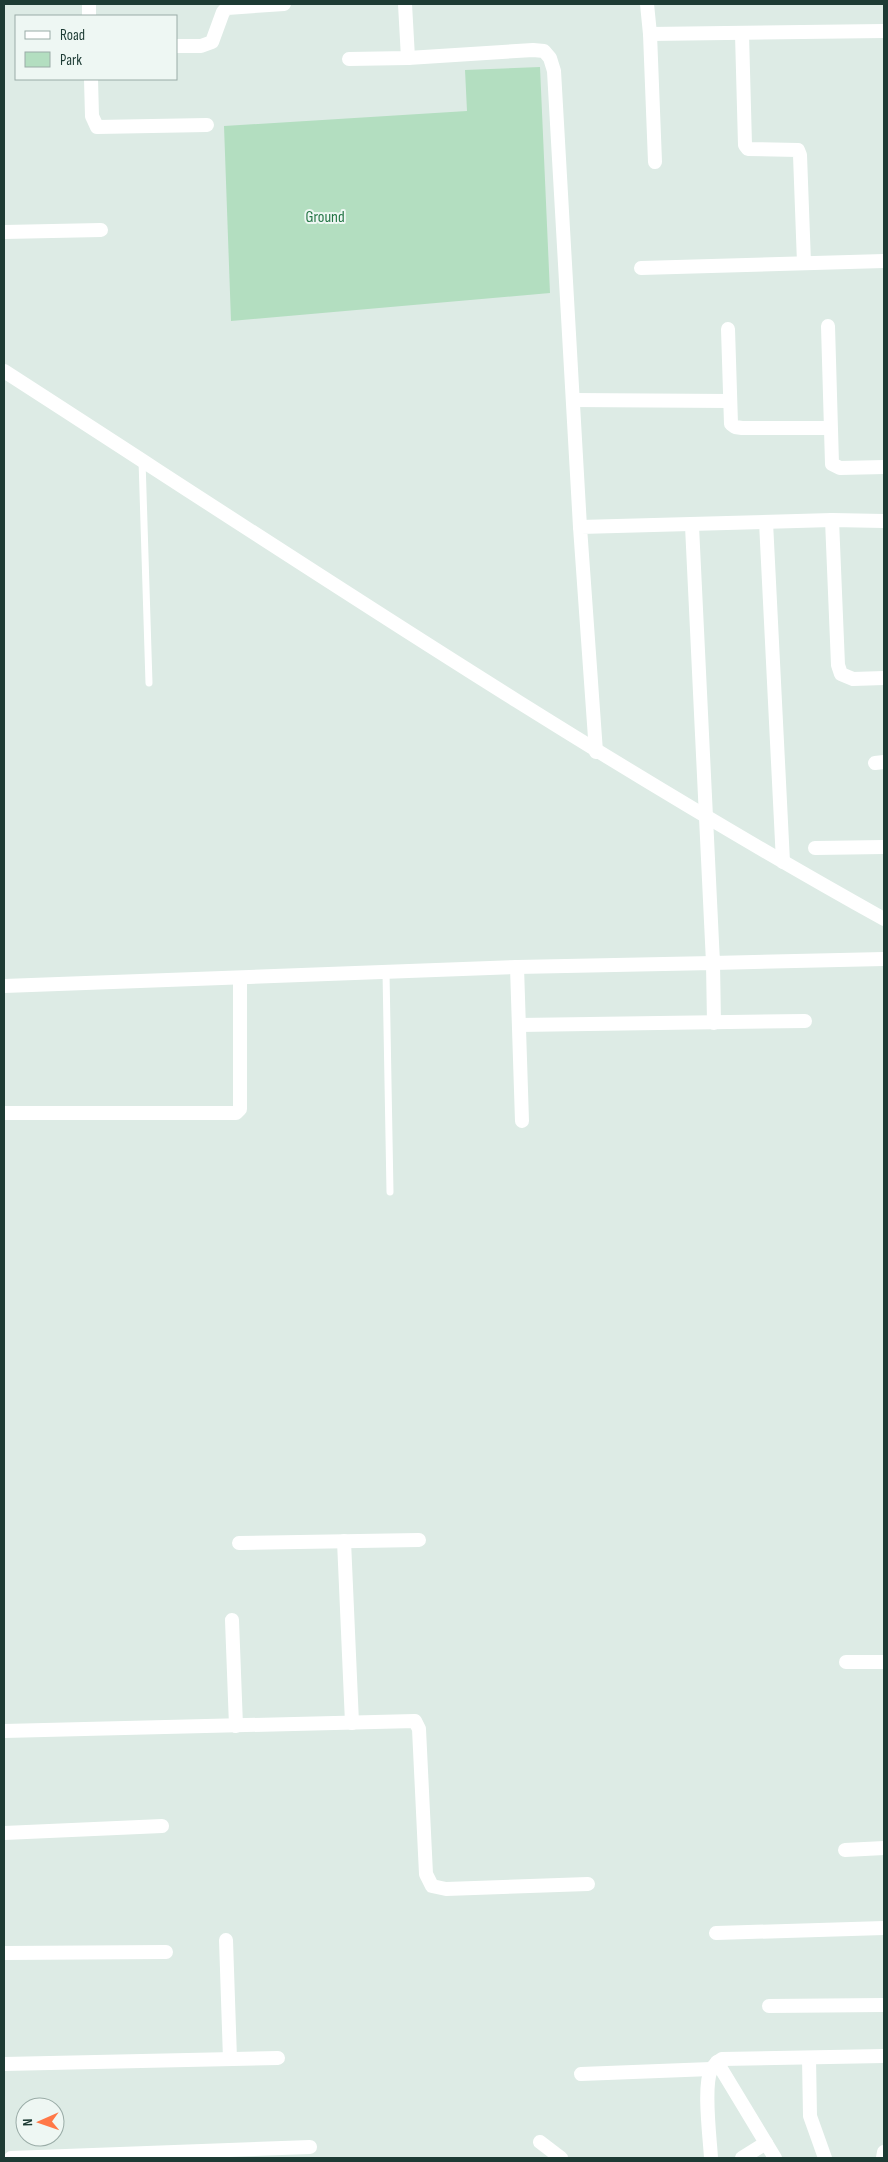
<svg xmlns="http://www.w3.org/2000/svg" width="888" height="2162" font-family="'Sofia Sans Condensed',sans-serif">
<rect width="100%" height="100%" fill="#ddebe5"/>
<polygon fill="#b3dec0" points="540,67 550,293 231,321 224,126 467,111 465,70"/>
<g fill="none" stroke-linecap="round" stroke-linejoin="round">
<g stroke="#fff" stroke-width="7">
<polyline points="142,460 149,683"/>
<polyline points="386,972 390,1192"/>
</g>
<g stroke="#fff" stroke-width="14">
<polyline points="89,4 89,16"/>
<polyline points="405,4 408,58"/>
<polyline points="647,4 650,34 884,31"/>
<polyline points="650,34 655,162"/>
<polyline points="742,34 745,145 748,149 798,150 800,155 804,263"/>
<polyline points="176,46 201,46 212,42 223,12 227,8 284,4"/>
<polyline points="349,59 408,58 533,50 544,51 550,58 554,71 580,527"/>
<polyline points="91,79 92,116 97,127 207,125"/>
<polyline points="4,232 101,230"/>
<polyline points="641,268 884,261"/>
<polyline points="828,326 832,464 840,468 884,467"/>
<polyline points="728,329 731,424 735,427 742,428 830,428"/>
<path d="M 4,371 C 294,558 582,751 884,919"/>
<polyline points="573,400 729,401"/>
<polyline points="884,521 832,520 838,665 841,674 853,679 884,678"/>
<polyline points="766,522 783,862"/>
<polyline points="692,526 713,963 884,959"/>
<polyline points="596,752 580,527 832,520"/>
<polyline points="875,763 884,762"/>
<polyline points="815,848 884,847"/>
<polyline points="517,967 522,1121"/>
<polyline points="4,986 517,967 713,963 714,1023"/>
<polyline points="519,1025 805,1021"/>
<polyline points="4,1113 236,1113 240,1109 240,978"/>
<polyline points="344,1541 352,1723"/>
<polyline points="239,1543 419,1540"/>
<polyline points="232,1620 236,1726"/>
<polyline points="846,1662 884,1662"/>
<polyline points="4,1731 415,1721 419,1729 426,1874 432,1886 446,1889 588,1884"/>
<polyline points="4,1833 162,1826"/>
<polyline points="845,1850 884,1848"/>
<polyline points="716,1933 884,1928"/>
<polyline points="226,1940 230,2059"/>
<polyline points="4,1953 166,1952"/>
<polyline points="769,2006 884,2005"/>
<polyline points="809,2058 810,2116 825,2158"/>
<polyline points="717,2062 775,2158"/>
<polyline points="4,2064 278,2058"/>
<polyline points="581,2074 711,2069"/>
<polyline points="540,2142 561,2158"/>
<polyline points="11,2158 310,2147"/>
<path d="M 711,2158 C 710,2139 703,2086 711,2070 C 714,2065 717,2062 722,2059 L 884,2056"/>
<polyline points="742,2158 766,2143"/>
<polyline points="883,2158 884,2152"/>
</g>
</g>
<g text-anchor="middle" stroke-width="4" stroke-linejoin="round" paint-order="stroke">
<g font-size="16" fill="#247545" stroke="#eef7f3">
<text x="325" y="222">Ground</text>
</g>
</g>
<rect width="888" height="2162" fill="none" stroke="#1d3b34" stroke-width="10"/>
<rect x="15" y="15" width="162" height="65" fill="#eef7f3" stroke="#9aaca7"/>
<rect x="25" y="31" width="25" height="8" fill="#ffffff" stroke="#9aaca7"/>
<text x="60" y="40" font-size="15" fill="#1d3b34">Road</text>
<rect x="25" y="52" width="25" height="15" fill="#b3dec0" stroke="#9aaca7"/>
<text x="60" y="65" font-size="15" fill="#1d3b34">Park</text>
<g transform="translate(40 2122) rotate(268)"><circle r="24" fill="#eef7f3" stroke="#9aaca7"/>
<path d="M0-4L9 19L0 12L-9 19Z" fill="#ff7847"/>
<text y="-8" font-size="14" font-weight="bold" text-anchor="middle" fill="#1d3b34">N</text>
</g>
</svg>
